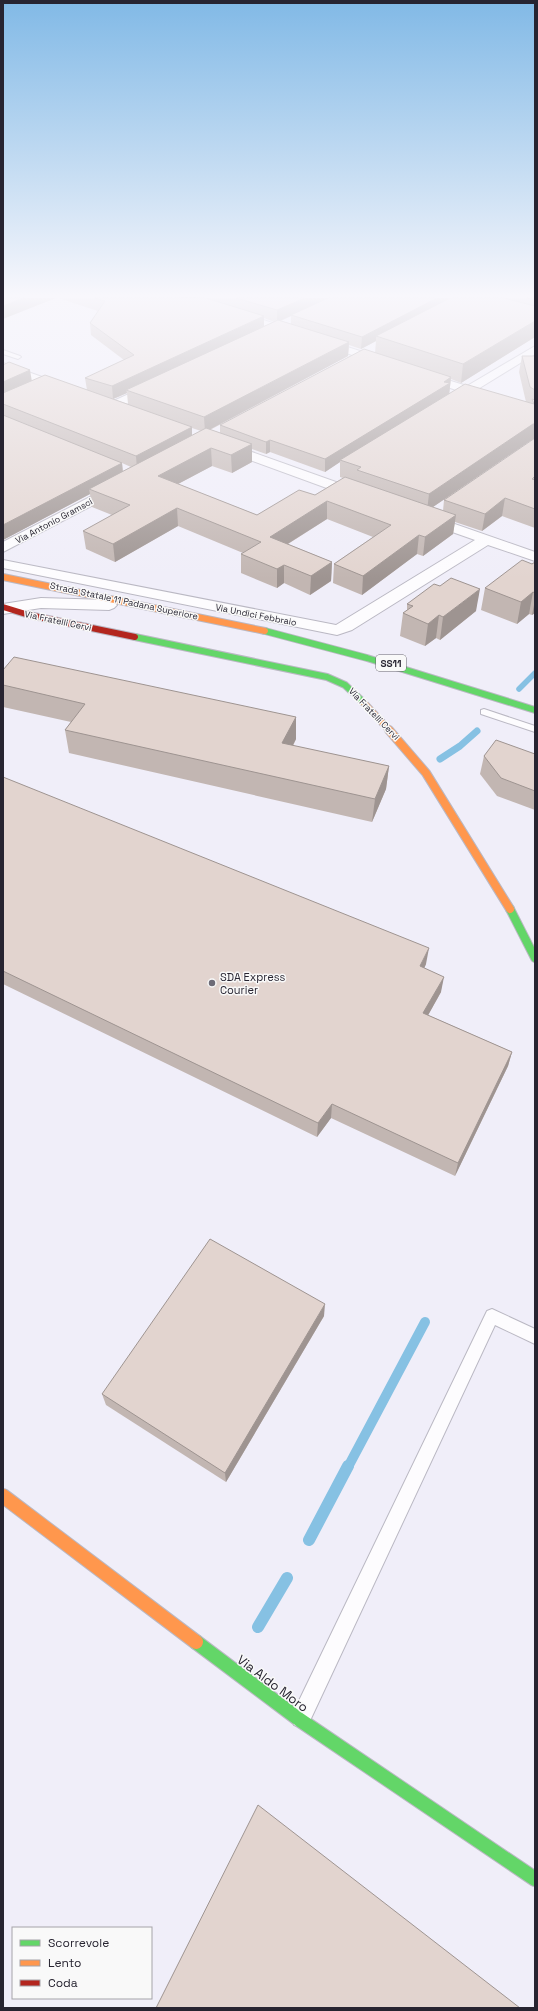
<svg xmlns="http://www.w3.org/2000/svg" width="538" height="2011" font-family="'Space Grotesk',sans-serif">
<rect width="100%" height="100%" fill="#f0eef9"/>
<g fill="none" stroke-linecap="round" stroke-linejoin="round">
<polyline stroke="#86c1e3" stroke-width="5.5" points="519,689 535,673"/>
<polyline stroke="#86c1e3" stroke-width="7" points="440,759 460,746 477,731"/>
<polyline stroke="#86c1e3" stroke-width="10" points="348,1467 425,1322"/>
<g stroke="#86c1e3" stroke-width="12">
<polyline points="309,1540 348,1466"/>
<polyline points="258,1627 287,1578"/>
</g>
<g stroke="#bab8c3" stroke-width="2">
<g id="lane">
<polygon points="3,350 20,356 21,357 18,359 3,354"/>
<polygon points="484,709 535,726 535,732 481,714 481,710"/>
<polygon points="492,1309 535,1329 535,1344 495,1325 308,1725 301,1727 294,1725 292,1718 294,1711 487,1311"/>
</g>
</g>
<g stroke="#bab8c3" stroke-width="2">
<g id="street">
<polygon points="181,298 195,298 388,360 390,362 388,364 380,364 182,300"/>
<polygon points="535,346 535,354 478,389 535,408 535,416 470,395 461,399 457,398 455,395 459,391 418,377 416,375 422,372 467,386"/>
<polygon points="3,363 70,387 72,389 66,393 62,391 3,370"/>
<polygon points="153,383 157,385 159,387 157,389 117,409 113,410 107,406 109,403"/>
<polygon points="224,442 364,492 366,495 364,498 354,498 220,449 218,446"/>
<polygon points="117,483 122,484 124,487 122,490 3,552 3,542"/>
<polygon points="426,514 535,552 535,561 488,545 352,630 337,635 3,568 3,560 336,625 475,540 421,521 419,518 421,515"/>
<polygon points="41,598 109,600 114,602 117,605 114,608 109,610 41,608 3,614 3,604"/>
</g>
</g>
<g stroke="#bab8c3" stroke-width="8">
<g id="fast-far2">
<polyline points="265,631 367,658 535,710"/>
<polyline points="135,637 327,677 345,685 363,702"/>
</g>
</g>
<g stroke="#bab8c3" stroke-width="10">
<polyline id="fast-far1" points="510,909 535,958"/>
</g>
<g stroke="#bab8c3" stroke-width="16">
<polyline id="fast" points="196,1642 300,1720 535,1879"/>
</g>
<g stroke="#bab8c3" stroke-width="8">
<g id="slow-far2">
<polyline points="3,577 265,631"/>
<polyline points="363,702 390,731"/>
</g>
</g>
<g stroke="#bab8c3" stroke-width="10">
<polyline id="slow-far1" points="389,730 426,773 510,909"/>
</g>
<g stroke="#bab8c3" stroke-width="16">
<polyline id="slow" points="3,1496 196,1642"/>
</g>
<g stroke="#bab8c3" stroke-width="8">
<polyline id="jam" points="3,607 29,615 135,637"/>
</g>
<use href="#lane" fill="#fdfcfe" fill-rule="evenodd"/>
<use href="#street" fill="#fdfcfe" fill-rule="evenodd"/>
<use href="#fast-far2" stroke="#63d668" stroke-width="6"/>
<use href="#fast-far1" stroke="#63d668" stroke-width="8"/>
<use href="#fast" stroke="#63d668" stroke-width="14"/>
<use href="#slow-far2" stroke="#ff974d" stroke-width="6"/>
<use href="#slow-far1" stroke="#ff974d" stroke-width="8"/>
<use href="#slow" stroke="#ff974d" stroke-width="14"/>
<use href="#jam" stroke="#b3261e" stroke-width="6"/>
</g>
<g fill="#c2b6b2" fill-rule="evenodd">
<path d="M 58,298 L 535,298 L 535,337 L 461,383 L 451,379 L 449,394 L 526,402 L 519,372 L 522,356 L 535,356 L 535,528 L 502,516 L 482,531 L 455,522 L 453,534 L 423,556 L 417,554 L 362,595 L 333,583 L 334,564 L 373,537 L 327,519 L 288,544 L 332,562 L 331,581 L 310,595 L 284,583 L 277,588 L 241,573 L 241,554 L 243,553 L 178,526 L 115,562 L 86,549 L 83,531 L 112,515 L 92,507 L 90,494 L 3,540 L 3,365 L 32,381 L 87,390 L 85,378 L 124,360 L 91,335 L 90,323 L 98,311 ZM 291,316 L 291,324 L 281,321 ZM 264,318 L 274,322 L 264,326 ZM 376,341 L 375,353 L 220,425 L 220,433 L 210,430 L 348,356 L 349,345 L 361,349 ZM 127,393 L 128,404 L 113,399 L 118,397 ZM 192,428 L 201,431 L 192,436 ZM 530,441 L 532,441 L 444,500 L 443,511 L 433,507 ZM 252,449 L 266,454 L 270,452 L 325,472 L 340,462 L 340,477 L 343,478 L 315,495 L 257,515 L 178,484 L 212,466 L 232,473 L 252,462 ZM 122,463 L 131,467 L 123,471 Z"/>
<polygon points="535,562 535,613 532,615 529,614 517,624 481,610 485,588 532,564"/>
<polygon points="407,604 476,611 440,640 436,638 425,646 400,636 403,613 407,610"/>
<polygon points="3,670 296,717 296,739 293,746 389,766 386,789 372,822 69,753 65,730 71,722 3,707"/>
<polygon points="535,754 535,810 497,796 480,774 484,756"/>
<polygon points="3,777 426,964 424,968 441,992 428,1015 512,1052 508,1066 455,1176 331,1118 317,1137 3,984"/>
<polygon points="324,1316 226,1482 106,1405 102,1394"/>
</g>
<g fill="#9e9491">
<polygon points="24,298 56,298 3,319 3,306"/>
<polygon points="305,298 330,298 291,315 291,316 277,322 277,310"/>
<polygon points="437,298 453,298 376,336 376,341 361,349 362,337"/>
<polygon points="264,316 264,328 126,390 127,393 113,399 112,386"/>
<polygon points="535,321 535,337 461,383 463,364"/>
<polygon points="349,342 348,356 205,432 204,417"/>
<polygon points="30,370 32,382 3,395 3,382"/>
<polygon points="451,377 449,396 340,460 340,462 325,472 325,459"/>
<polygon points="533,424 535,424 535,440 530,441 427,511 429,494"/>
<polygon points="192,427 192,439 137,469 136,456"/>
<polygon points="270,440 270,452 266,454 266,442"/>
<polygon points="252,444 252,462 232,473 231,455"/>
<polygon points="211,448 212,466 159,494 158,476"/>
<polygon points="122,463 123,476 89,489 90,494 3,540 3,525"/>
<polygon points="505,498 502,516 482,531 485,514"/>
<polygon points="327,501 327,519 270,555 270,537"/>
<polygon points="177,508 178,526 115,562 113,544"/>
<polygon points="456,515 453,534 423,556 425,537"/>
<polygon points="419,535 417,554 362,595 363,576"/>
<polygon points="332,562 331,581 310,595 311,576"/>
<polygon points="284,565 284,583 277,588 277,569"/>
<polygon points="480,589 476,611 440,640 443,617"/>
<polygon points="533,592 529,614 517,624 521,602"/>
<polygon points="535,600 535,613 532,615"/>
<polygon points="439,615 436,638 425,646 428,624"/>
<polygon points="296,717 296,739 282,766 282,743"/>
<polygon points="389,766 386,789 372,822 375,799"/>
<polygon points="429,948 426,964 418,982 420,966"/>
<polygon points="444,977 441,992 421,1028 423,1013"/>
<polygon points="512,1052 508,1066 455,1176 458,1163"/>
<polygon points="332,1104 331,1118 317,1137 318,1123"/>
<polygon points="325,1304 324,1316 226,1482 225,1473"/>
</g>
<g fill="#e2d4cf" stroke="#9e9491">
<polygon points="3,298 24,298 3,306"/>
<polygon points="94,298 206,298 264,316 112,386 85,378 134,355 90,323 105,301"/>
<polygon points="236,298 305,298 277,310"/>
<polygon points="328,298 437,298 362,337 291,315"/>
<polygon points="450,298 504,298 535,306 535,321 463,364 376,336"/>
<polygon points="527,298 535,298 535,300"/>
<polygon points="278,320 349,342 204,417 126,390"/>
<polygon points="364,349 451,377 444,382 450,383 325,459 270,440 266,442 220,425"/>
<polygon points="522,356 535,356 535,390 530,387"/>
<polygon points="9,362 30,370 3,382 3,365"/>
<polygon points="45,375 192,427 136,456 3,404 3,393"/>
<polygon points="465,384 534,404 532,399 535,400 535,424 533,424 429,494 357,470 361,467 340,460"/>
<polygon points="3,415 122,463 3,525"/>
<polygon points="206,428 252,444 231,455 211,448 158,476 257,515 299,490 315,495 345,477 456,515 425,537 419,535 363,576 334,564 391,525 327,501 270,537 332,562 311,576 284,565 277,569 241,554 261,542 177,508 113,544 83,531 130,505 89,489"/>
<polygon points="535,438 535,476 532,479 535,480 535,509 505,498 485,514 444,500"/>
<polygon points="522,560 532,564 535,562 535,593 533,592 521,602 485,588"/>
<polygon points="451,578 480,589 443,617 439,615 428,624 403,613 413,606 407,604 434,584 440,586"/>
<polygon points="14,657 296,717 282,743 389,766 375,799 65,730 85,704 3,685 3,670"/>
<polygon points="496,740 535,754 535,791 501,778 484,756"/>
<polygon points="3,777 429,948 420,966 444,977 423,1013 512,1052 458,1163 332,1104 318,1123 3,971"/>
<polygon points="210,1239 325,1304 225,1473 102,1394"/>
<polygon points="258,1805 520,2008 156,2008"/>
</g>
<linearGradient id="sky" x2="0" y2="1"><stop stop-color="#81b9e6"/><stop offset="0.51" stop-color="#f8f7fc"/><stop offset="1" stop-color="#f8f7fc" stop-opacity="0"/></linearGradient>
<rect width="538" height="579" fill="url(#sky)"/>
<circle fill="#6d6b77" stroke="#f9f9f9" stroke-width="1.5" cx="212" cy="983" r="4"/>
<g text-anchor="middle" stroke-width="3" stroke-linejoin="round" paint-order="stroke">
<g font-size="9" fill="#272431" stroke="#f9f9f9">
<text transform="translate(54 521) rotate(-28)" y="3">Via Antonio Gramsci</text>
<text transform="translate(124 601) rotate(12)" y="3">Strada Statale 11 Padana Superiore</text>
<text transform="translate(256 615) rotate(11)" y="3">Via Undici Febbraio</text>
<text transform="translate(58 621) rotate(12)" y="3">Via Fratelli Cervi</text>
<text transform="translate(374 714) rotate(46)" y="3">Via Fratelli Cervi</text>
</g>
<rect fill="#f9f9f9" stroke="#66646d" stroke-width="1" x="376" y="655" width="30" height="16" rx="3"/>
<g font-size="10" font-weight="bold" fill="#272431">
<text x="391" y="667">SS11</text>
</g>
<g font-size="11" fill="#272431" stroke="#f9f9f9" text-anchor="start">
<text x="220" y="981">SDA Express<tspan x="220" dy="13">Courier</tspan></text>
</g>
<g font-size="13" fill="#272431" stroke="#f9f9f9">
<text transform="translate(273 1683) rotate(37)" y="5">Via Aldo Moro</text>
</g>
</g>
<rect width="538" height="2011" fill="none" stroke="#272431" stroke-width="8"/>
<rect x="12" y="1927" width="140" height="72" fill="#f9f9f9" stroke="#a5a4a9"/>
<rect x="20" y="1940" width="20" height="6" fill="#63d668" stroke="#a5a4a9"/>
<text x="48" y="1947" font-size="12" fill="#272431">Scorrevole</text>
<rect x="20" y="1960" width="20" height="6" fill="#ff974d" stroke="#a5a4a9"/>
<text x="48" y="1967" font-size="12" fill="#272431">Lento</text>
<rect x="20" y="1980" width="20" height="6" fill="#b3261e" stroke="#a5a4a9"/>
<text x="48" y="1987" font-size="12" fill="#272431">Coda</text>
</svg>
